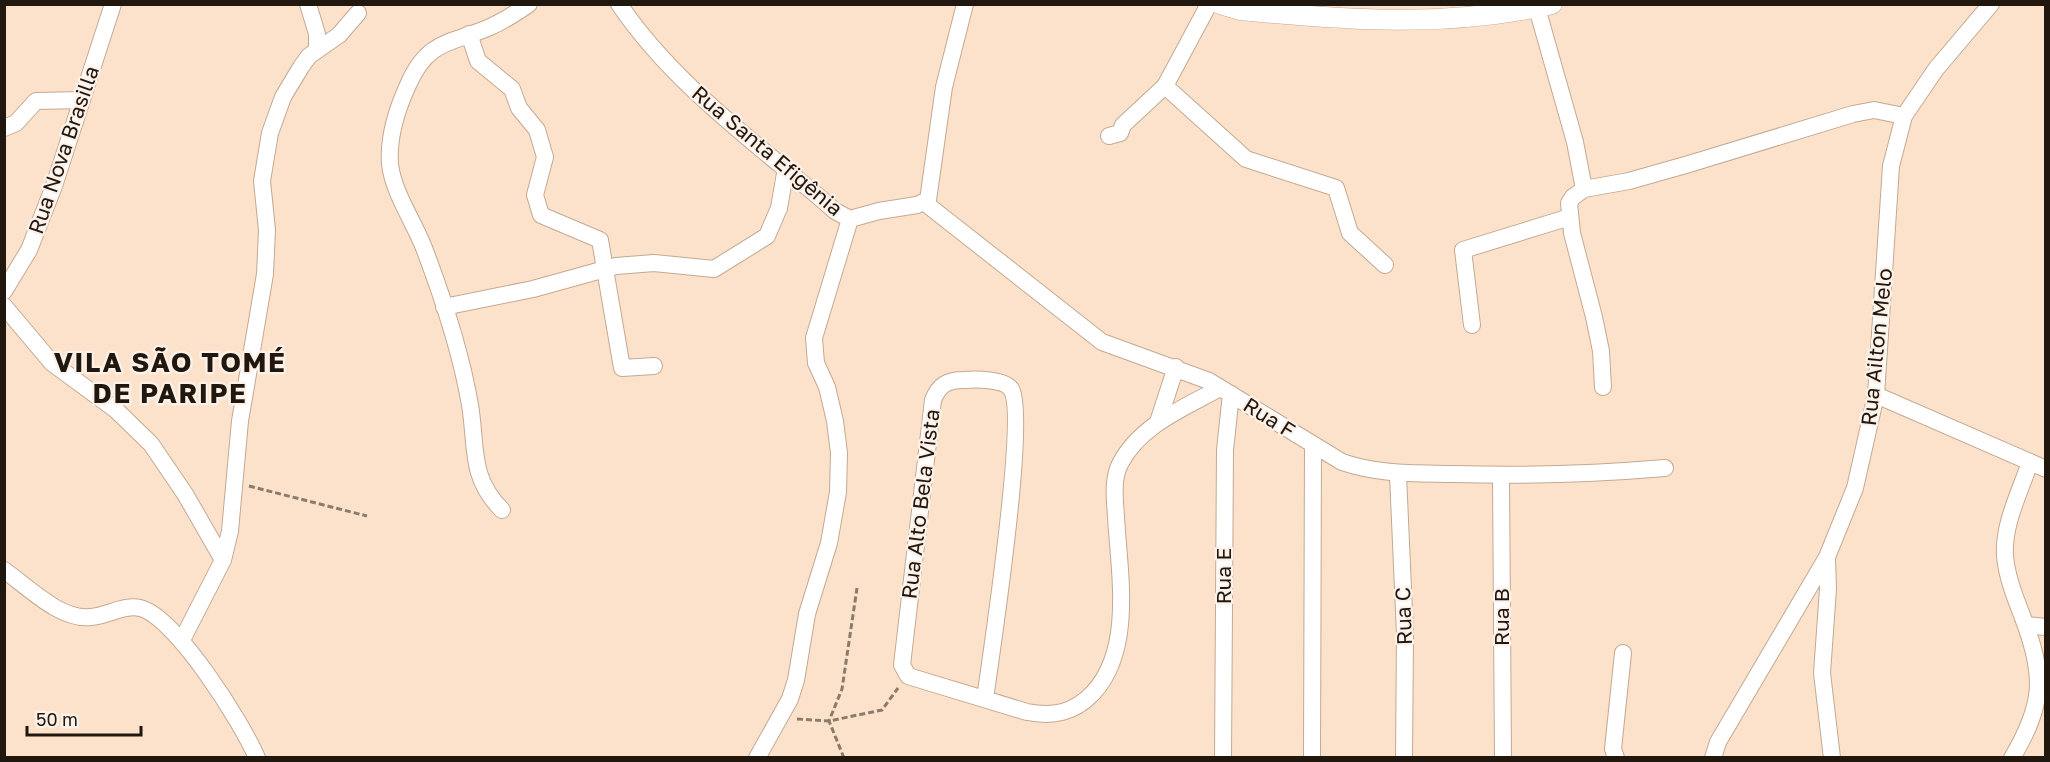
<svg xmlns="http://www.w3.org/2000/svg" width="2050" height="762" font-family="'Golos Text',sans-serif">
<rect width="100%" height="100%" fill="#fde2cb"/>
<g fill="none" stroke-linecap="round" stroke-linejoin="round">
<g stroke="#c3a993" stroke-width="18">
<g id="minor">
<polyline points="308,4 317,34 317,49"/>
<path d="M 619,4 C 675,87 761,146 835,211 L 850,219 L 879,211 L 917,205 L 928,200 L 944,87 L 965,4"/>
<polyline points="1537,8 1575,142 1584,189"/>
<polyline points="469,34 478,61 512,89 519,108 537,130 545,157 535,195 541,215 600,240 622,368 654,366"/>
<polyline points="1165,86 1246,159 1336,188 1350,233 1385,265"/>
<polyline points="4,128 16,123 36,101 82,100"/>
<polyline points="1109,136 1120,133 1123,125 1165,86 1209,4"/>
<path d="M 925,203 L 1102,342 L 1209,381 L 1342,462 C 1380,475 1415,473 1455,474 C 1525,476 1594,474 1665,468"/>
<polyline points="4,291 29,250 54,186 113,4"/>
<polyline points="4,306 52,363 116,410 151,444 185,494 223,560"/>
<polyline points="444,307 533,289 616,266 654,263 714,269 767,236 779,208 786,168"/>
<polyline points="1472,325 1463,250 1570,217"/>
<polyline points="1603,387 1601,351 1594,317 1572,233 1569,203 1573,197 1584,189 1629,181 1689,164 1853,114 1874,110 1904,116"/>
<polyline points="1876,395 2046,469"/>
<polyline points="1158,422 1176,367"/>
<polyline points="1398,475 1405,634 1404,758"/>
<polyline points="1501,476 1503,758"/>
<path d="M 502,510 C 469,477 477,447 470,405 C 461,352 443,298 424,248 C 414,222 393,192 390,164 C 388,137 397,109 408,85 C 428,39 451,44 490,27 C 504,21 516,13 529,4"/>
<polyline points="1827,558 1828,589 1822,673 1832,758"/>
<path d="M 4,570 C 28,587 61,621 91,617 C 107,616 125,604 140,608 C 175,616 243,724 257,758"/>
<polyline points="2026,625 2046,627"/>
<polyline points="182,640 223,560 230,531 240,421 265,274 267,230 262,181 270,133 283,97 301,67 309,56 339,35 358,13"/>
<path d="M 985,699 C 991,655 1028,414 1011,389 C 1004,379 976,379 964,380 C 947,380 939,385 933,400 L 902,665 L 908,676 L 1027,712 C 1053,717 1074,713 1093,693 C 1134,649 1119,572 1116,517 C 1115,500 1112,480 1120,464 C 1140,425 1184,408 1220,388"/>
<polyline points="757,758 790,699 796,680 807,614 829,543 838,492 839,453 835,421 827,387 816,363 814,338 850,219"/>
<polyline points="1223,758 1225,450 1231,394"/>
<polyline points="1312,758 1313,446"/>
<polyline points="1616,758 1613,749 1623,653"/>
<polyline points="1713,758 1718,742 1827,557 1855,488 1876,395 1891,166 1904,116 1936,69 1991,4"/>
<path d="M 2012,758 C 2044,704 2045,676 2023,618 C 2015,597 2007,578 2005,556 C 2003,524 2020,492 2030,462"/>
</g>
</g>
<g stroke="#c3a993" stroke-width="21">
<path id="major" d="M 1220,4 L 1240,10 C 1345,20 1448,28 1552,4"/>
</g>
<g stroke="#8c7a6b" stroke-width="3" stroke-dasharray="6 3" stroke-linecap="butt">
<polyline points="249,486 367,516"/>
<polyline points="797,719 829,721 882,710 898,688"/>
<polyline points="844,758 829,721 842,689 857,588"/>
</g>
<use href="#minor" stroke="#fff" stroke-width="16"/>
<use href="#major" stroke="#fff" stroke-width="20"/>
</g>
<g text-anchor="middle" stroke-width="4.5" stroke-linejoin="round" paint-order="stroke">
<g font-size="21" fill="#20170f" stroke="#fdf2e9">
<text transform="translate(64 150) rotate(-71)" y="7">Rua Nova Brasilla</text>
<text transform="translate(767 151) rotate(40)" y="7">Rua Santa Efigênia</text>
<text transform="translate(1877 347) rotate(-84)" y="7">Rua Ailton Melo</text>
<text transform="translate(1269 418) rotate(32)" y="7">Rua F</text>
<text transform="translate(921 504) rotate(-83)" y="7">Rua Alto Bela Vista</text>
<text transform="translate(1224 576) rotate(-90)" y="7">Rua E</text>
<text transform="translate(1404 616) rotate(-92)" y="7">Rua C</text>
<text transform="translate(1502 617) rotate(-90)" y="7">Rua B</text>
</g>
<g font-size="27" font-weight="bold" letter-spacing="1.5" fill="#20170f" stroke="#fdf2e9">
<text x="170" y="372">VILA SÃO TOMÉ<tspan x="170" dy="31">DE PARIPE</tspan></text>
</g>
</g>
<rect width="2050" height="762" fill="none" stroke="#20170f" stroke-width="12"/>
<path d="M27 726v9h114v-9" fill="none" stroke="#20170f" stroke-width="3"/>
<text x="36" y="726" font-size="18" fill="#20170f" stroke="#fdf2e9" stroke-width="4.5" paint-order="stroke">50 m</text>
</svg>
